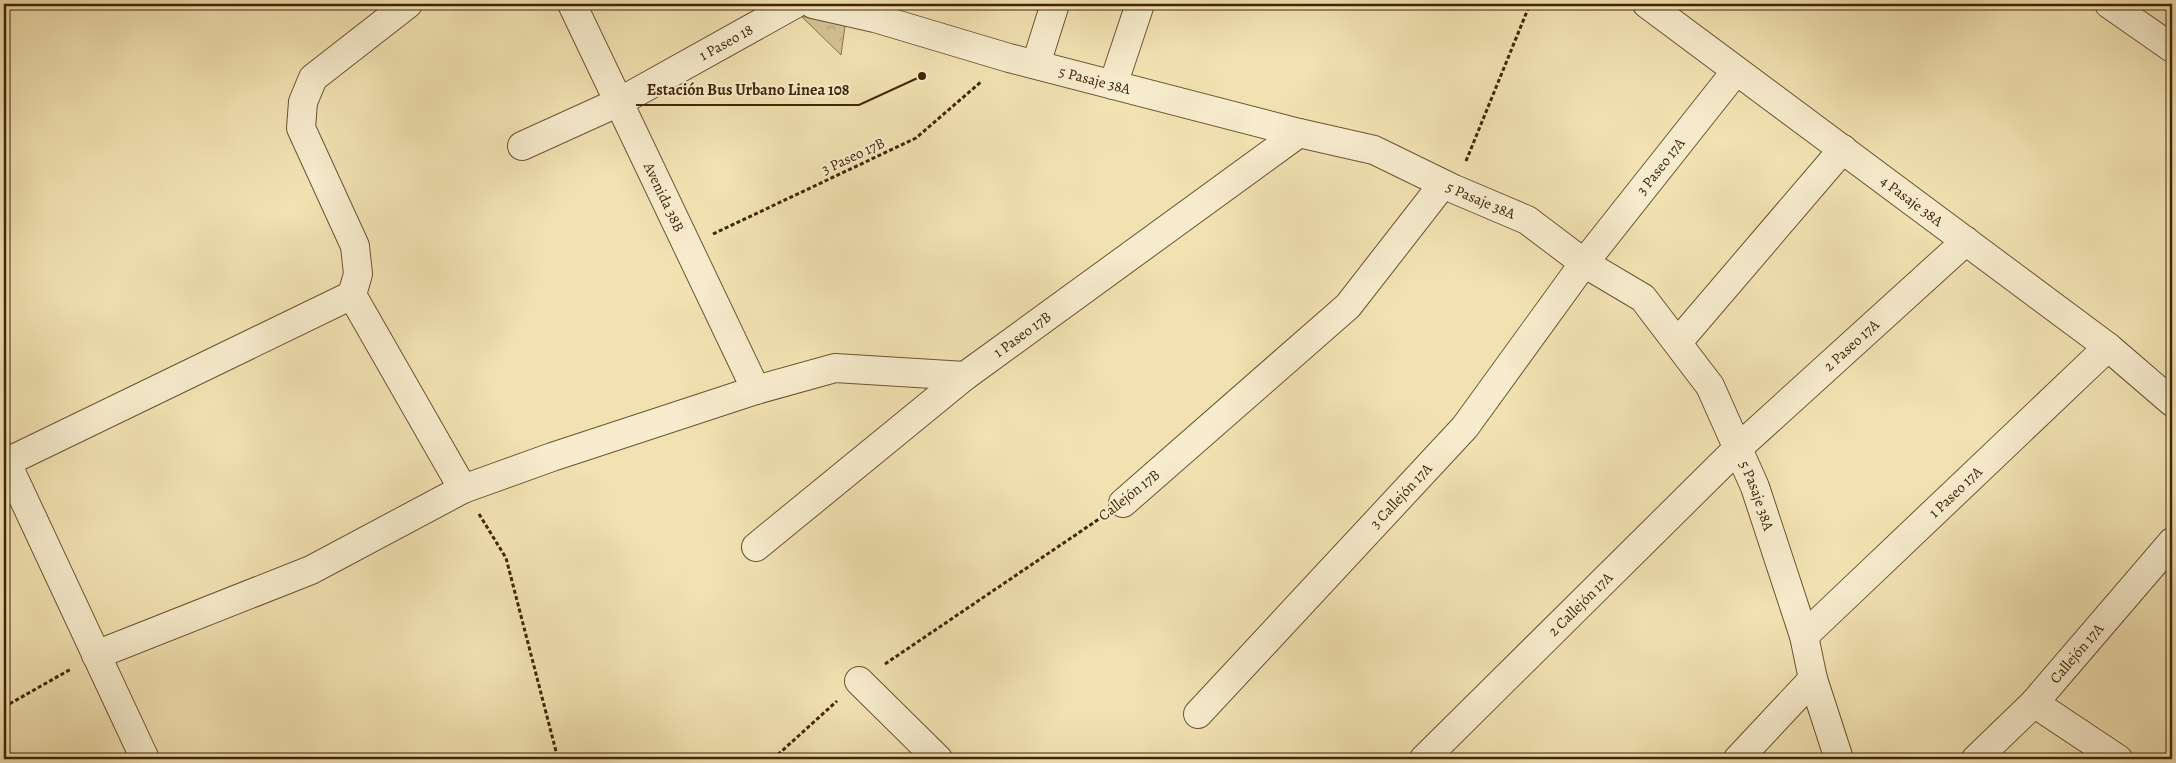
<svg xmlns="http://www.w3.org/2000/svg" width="2176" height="763" font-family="Alegreya,serif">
<defs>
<pattern id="park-crowns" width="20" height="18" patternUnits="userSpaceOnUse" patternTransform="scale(1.25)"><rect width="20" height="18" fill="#d4c295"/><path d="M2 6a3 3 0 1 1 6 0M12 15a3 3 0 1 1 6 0" fill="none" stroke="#b7a77f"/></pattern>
</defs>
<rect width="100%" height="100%" fill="#f2e2b2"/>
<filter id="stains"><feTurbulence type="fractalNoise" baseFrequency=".004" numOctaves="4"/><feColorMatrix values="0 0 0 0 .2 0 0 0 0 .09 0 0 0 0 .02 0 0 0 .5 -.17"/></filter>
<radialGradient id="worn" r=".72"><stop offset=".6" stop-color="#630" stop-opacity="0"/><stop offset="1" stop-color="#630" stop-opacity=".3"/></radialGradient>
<polygon fill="url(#park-crowns)" stroke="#8a744e" points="801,16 845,26 841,55"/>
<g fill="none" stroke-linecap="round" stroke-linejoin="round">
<g stroke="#6c5432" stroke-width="30">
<g id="minor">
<polyline points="408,4 313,78 303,102 301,128 355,246 358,274 352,295 463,489"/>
<path id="s1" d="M 572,4 L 756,390"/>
<path id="s2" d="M 813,4 L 875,18 L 1009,58 L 1299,133 L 1374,150 L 1454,189 L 1527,220 L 1584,263 L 1643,298 L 1710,386 L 1755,487 L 1804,636 L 1813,679 L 1839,759"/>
<path id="s3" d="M 1647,4 L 2108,347 L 2172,402"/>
<polyline points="2109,4 2172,48"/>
<polyline points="1036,64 1055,4"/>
<polyline points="1113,85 1140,4"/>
<path id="s4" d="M 522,146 L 619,102 L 795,4"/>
<polyline points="1678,342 1843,149"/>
<polyline points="4,457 145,759"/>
<polyline points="7,462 352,295"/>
<polyline points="1123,503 1348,306 1443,184"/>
<path id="s5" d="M 756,547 L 965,376 L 1299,133"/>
<path id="s6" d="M 1804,636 L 2108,347"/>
<polyline points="96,655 311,570 463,489 552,457 756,390 835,368 965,376"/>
<polyline points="859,681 938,759"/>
<polyline points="2034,703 2118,759"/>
<path id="s7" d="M 1198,714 L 1465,427 L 1584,263 L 1736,71"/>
<path id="s8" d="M 1424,759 L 1737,449 L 1966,241"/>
<polyline points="1738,759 1813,679"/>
<path id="s9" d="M 1976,759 L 2034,703 L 2172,542"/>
</g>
</g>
<g stroke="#402507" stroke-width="3" stroke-dasharray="4 2.5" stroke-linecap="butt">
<polyline points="1466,161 1530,4"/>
<polyline points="713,234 916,138 982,81"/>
<polyline points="479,514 506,558 558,759"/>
<polyline points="885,664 1099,519"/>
<polyline points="4,707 71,669"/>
<polyline points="773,759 837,701"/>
</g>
<use href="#minor" stroke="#f7eccd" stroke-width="28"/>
</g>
<g text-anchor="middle" stroke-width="4" stroke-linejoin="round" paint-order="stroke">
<g font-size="15" fill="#402507" stroke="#f7eccd">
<text dy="5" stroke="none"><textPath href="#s4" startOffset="229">1 Paseo 18</textPath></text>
<text dy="5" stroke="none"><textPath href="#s2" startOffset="292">5 Pasaje 38A</textPath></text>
<text transform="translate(853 156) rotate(-25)" y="5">3 Paseo 17B</text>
<text dy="5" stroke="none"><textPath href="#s7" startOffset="718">3 Paseo 17A</textPath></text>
<text dy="5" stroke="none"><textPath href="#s1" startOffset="214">Avenida 38B</textPath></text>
<text dy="5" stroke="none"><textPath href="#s2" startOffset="698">5 Pasaje 38A</textPath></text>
<text dy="5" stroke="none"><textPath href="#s3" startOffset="330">4 Pasaje 38A</textPath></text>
<text dy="5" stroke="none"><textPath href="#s5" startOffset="341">1 Paseo 17B</textPath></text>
<text dy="5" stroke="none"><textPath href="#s8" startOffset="595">2 Paseo 17A</textPath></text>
<text dy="5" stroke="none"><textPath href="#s6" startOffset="209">1 Paseo 17A</textPath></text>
<text transform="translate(1129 495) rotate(-38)" y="5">Callejón 17B</text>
<text dy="5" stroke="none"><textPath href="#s2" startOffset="1118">5 Pasaje 38A</textPath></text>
<text dy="5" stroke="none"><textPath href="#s7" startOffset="298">3 Callejón 17A</textPath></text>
<text dy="5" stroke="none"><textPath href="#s8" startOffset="220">2 Callejón 17A</textPath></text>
<text dy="5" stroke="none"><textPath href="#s9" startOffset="146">Callejón 17A</textPath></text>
</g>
</g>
<path fill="none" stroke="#402507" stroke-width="2" d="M922 76L859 105H636"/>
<circle fill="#402507" stroke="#f7eccd" stroke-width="2" cx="922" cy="76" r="5"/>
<g font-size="16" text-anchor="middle" font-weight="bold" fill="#402507" stroke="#f7eccd" stroke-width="4" stroke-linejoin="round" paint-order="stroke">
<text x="748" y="95">Estación Bus Urbano Linea 108</text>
</g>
<rect width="2176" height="763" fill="none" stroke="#f2e2b2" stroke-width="20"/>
<rect x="5" y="5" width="2166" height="753" fill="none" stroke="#402507" stroke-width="2.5"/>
<rect x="10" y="10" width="2156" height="743" fill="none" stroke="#402507"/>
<rect width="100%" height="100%" filter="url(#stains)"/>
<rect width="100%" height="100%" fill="url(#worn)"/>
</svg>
